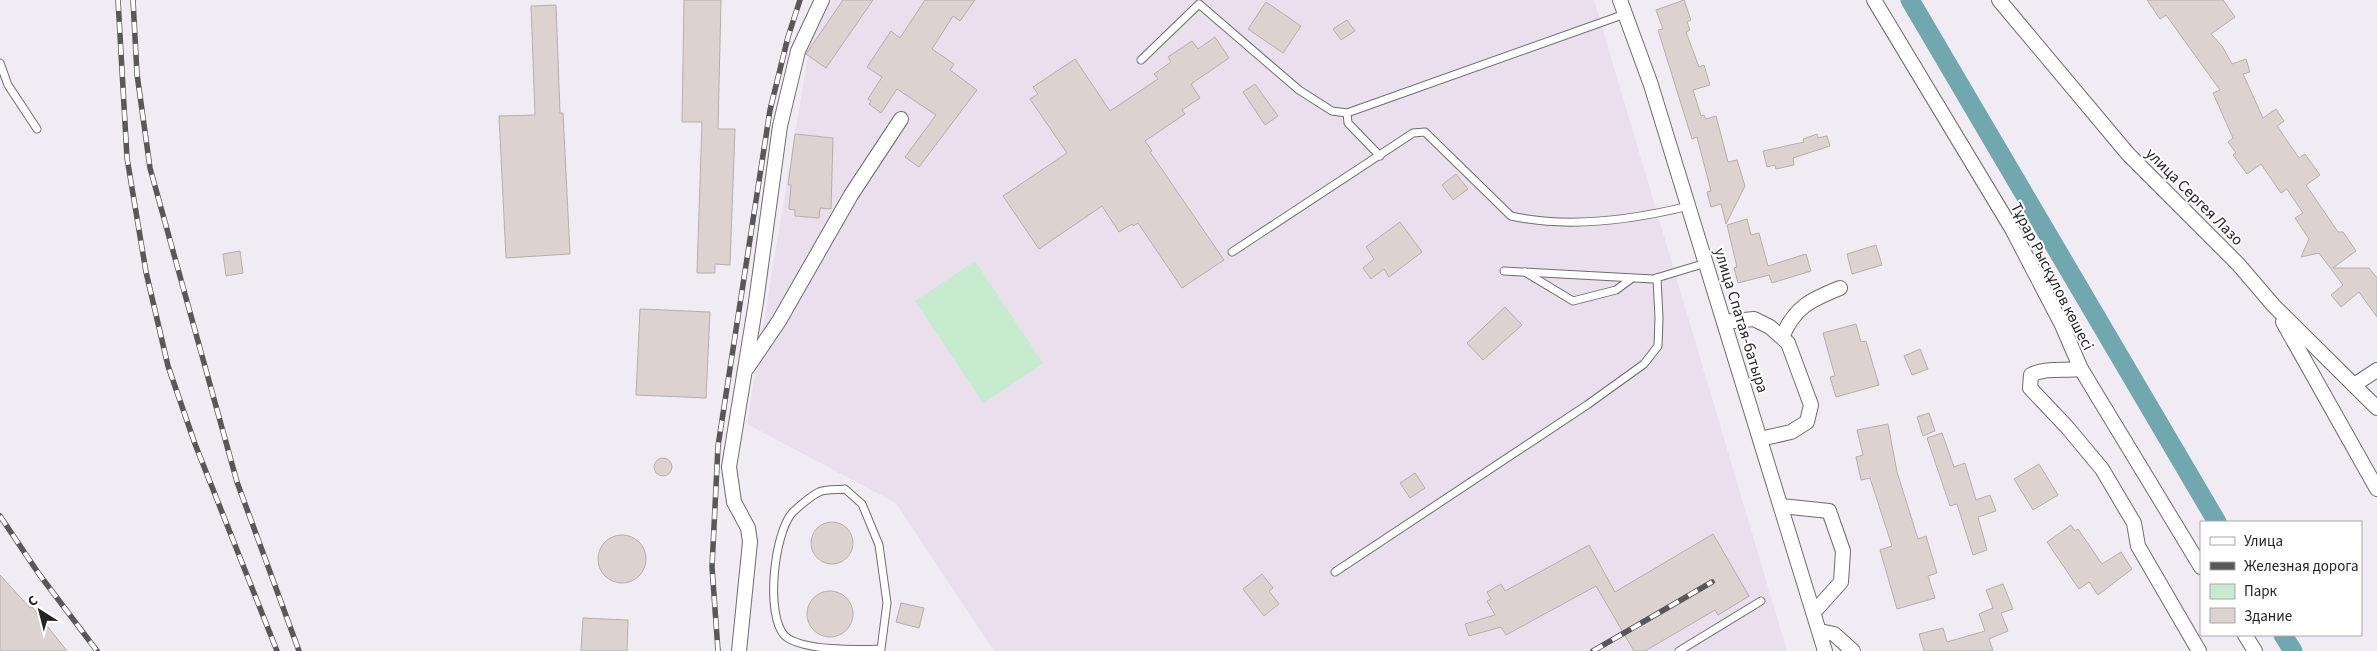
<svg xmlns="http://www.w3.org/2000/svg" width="2377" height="651" font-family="'Source Sans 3',sans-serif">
<rect width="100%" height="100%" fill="#f1ecf3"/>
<polygon fill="#e9dfed" points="832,0 1594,0 1787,651 994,651 896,503 747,424 810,43"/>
<polygon fill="#c6ebcf" points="975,261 1043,363 983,403 915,301"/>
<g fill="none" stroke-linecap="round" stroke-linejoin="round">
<g stroke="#71a7af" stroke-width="19">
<polyline points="1910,0 2217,522"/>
<polyline points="2283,635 2293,651"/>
</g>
</g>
<g fill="#dcd3d0" stroke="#b7aeab">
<polygon points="684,0 721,0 718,129 735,129 730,265 715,264 715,273 697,273 702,122 682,122"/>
<polygon points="843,0 873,0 826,68 806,54"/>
<polygon points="925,0 975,0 960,21 953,16 932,49 954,64 950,70 977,90 919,167 905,157 936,115 897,89 881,113 869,104 871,101 868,99 882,77 867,67 891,31 900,38"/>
<polygon points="1684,0 1691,20 1687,22 1690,30 1686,32 1699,67 1704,65 1710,85 1693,90 1701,116 1704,115 1706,119 1716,116 1728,162 1737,160 1745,186 1726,224 1721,204 1711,207 1707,192 1711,191 1697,137 1692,139 1658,30 1663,29 1656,10"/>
<polygon points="2147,0 2223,0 2235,17 2211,34 2222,46 2232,64 2246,59 2250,72 2243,74 2263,118 2276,109 2284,121 2277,126 2299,158 2305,154 2320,175 2306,185 2338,232 2343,232 2356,251 2333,268 2369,268 2377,278 2377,317 2359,292 2341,307 2331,295 2343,285 2319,253 2301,257 2309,239 2295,218 2303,213 2287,189 2281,193 2261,164 2247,174 2233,155 2236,153 2228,142 2233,138 2213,93 2220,90 2166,15 2160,19"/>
<polygon points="1266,2 1301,26 1283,53 1248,29"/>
<polygon points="556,5 560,113 563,113 570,254 506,258 499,116 535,115 531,6"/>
<polygon points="1347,20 1355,31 1341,40 1333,29"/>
<polygon points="1215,37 1229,58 1191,84 1200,98 1182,110 1185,114 1145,141 1152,151 1150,152 1224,260 1182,288 1138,223 1133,226 1132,224 1119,232 1102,206 1039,249 1003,196 1067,153 1030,99 1038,94 1033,87 1075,59 1110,111 1158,79 1154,74 1171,62 1168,57 1192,41 1198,49"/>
<polygon points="1255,84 1278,116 1265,125 1243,92"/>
<polygon points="795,134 833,138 831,209 820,208 819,218 795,216 795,210 789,209 791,185 788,185"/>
<polygon points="1817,134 1818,138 1827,136 1830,146 1793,158 1794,165 1776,169 1775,165 1767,167 1763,151 1804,142 1803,139"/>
<polygon points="1456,174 1468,189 1453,200 1442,185"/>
<polygon points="1747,219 1751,235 1759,233 1768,266 1806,254 1811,271 1772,283 1769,275 1738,283 1734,268 1737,267 1727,225"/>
<polygon points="1400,222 1422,252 1389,277 1384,269 1371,279 1363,268 1374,259 1366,247"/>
<polygon points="1876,245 1882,265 1852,274 1847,254"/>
<polygon points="240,251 243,273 226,276 223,254"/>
<polygon points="1505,307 1522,325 1483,360 1467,343"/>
<polygon points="640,309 710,312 706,398 636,395"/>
<polygon points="1856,324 1861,342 1866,341 1879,385 1836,397 1830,377 1835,376 1823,333"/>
<polygon points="1920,349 1928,369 1912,375 1904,356"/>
<polygon points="1929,413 1935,431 1923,436 1917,417"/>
<polygon points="1888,424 1897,472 1918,539 1926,536 1937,573 1928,576 1935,598 1897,609 1880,550 1892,546 1870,478 1861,480 1856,457 1863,455 1857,430"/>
<polygon points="1942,433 1954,467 1965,463 1976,500 1990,495 1996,511 1978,517 1987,550 1973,555 1957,504 1950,506 1927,438"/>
<circle cx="663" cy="467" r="9"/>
<polygon points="2039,464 2058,495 2033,510 2014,479"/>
<polygon points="1415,473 1425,488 1410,498 1400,483"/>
<circle cx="832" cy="543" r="21"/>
<polygon points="2071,525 2075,531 2078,529 2102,564 2121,552 2132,569 2098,595 2089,582 2079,589 2047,542"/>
<polygon points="1713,534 1749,596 1718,615 1715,610 1645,651 1634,651 1596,586 1506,635 1501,627 1469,636 1465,624 1495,615 1487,601 1491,599 1487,592 1501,584 1505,591 1589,545 1615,592"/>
<circle cx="622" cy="559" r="24"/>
<polygon points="1262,574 1273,588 1269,591 1279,604 1264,616 1243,589"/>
<polygon points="0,575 30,608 32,607 67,651 0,651"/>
<polygon points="2003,584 2013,609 2001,613 2008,631 1989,639 1993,651 1924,651 1919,634 1943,628 1947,642 1985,631 1979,614 1993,608 1986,590"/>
<circle cx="830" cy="614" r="23"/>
<polygon points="901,603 924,608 919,628 896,622"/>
<polygon points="583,618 628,620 627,651 581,651"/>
</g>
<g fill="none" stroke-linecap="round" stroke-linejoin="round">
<g stroke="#706b71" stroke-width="9">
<g id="lane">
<polyline points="1141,60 1199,4 1299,90 1332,111 1347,113 1625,14"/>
<polyline points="0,63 8,85 37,129"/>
<polyline points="1347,113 1348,123 1380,156"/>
<path d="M 1232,252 L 1413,133 L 1425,132 L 1511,216 C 1569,229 1632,220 1689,206"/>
<polyline points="1504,271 1653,279 1706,263"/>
<polyline points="1525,272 1573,301 1616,290 1631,279"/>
<polyline points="1335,572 1587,405 1644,364 1658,346 1659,318 1657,278"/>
<path d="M 879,651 L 881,649 L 887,603 L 879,545 L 862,504 L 845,489 C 838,490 826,489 819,492 C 811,496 798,507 792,513 C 774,534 765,616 785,636 C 802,651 859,650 881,649"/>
<polyline points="1679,651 1761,601"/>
</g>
</g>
<g stroke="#706b71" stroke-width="16">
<g id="street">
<polyline points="1620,0 1651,85 1825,651"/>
<polyline points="1874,0 2012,229 2062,325 2081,369 2201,567"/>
<polyline points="1999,0 2128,154 2238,264 2274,306 2377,408"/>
<polyline points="1724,322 1754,319 1770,327 1788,343 1811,405 1807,422 1791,432 1760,439"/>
<polyline points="2283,322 2377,489"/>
<path d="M 1782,337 C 1795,307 1810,300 1840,288"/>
<polyline points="747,368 779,321 851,195 901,119"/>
<path d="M 2081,369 C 2064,371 2046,367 2031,375 L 2030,388 L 2067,427 L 2102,469 L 2134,523 L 2138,546 L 2199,651"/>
<polyline points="2354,385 2377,370"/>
<polyline points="1781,506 1829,511 1843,551 1841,582 1814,612"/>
<polyline points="1820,631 1834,634 1853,651"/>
<polyline points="2245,635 2255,651"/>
<polyline points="739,651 750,542 748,528 734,502 729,467 756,302 780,126 798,51 822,0"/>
</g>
</g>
<use href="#lane" stroke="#fff" stroke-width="7"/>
<use href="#street" stroke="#fff" stroke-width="14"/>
<g stroke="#59575a" stroke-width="5.5">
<g id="rail">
<polyline points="118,0 127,158 146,272 168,366 195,444 277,651"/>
<polyline points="133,0 137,74 150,168 237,482 299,651"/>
<polyline points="0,516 39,574 97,651"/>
<polyline points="718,651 712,567 718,446 770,110 788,37 800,0"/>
<polyline points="1593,651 1712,582"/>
</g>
</g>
<use href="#rail" stroke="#fff" stroke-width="4" stroke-dasharray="11" stroke-linecap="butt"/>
</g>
<g text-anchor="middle" stroke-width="4" stroke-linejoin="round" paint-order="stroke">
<g font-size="16" fill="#252325" stroke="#fff">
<text transform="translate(2195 196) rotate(45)" y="6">улица Сергея Лазо</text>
<text transform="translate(2053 276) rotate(63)" y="6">Тұрар Рысқұлов көшесі</text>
<text transform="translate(1742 320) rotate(73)" y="6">улица Спатая-батыра</text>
</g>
</g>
<rect x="2200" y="521" width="162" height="115" fill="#ffffff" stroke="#a8a7a8"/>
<rect x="2210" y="537" width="25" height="8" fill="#ffffff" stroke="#a8a7a8"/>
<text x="2244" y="546" font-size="15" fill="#252325">Улица</text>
<rect x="2210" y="562" width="25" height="8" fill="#59575a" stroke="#a8a7a8"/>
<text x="2244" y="571" font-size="15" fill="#252325">Железная дорога</text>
<rect x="2210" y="584" width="25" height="15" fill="#c6ebcf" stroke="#a8a7a8"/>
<text x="2244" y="596" font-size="15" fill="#252325">Парк</text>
<rect x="2210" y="608" width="25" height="15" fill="#dcd3d0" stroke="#a8a7a8"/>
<text x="2244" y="621" font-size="15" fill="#252325">Здание</text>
<g transform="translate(40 611) rotate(324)" stroke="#ffffff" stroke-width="4" paint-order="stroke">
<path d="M0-4L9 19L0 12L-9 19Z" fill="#252325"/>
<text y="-8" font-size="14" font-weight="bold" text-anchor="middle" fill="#252325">С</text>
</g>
</svg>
